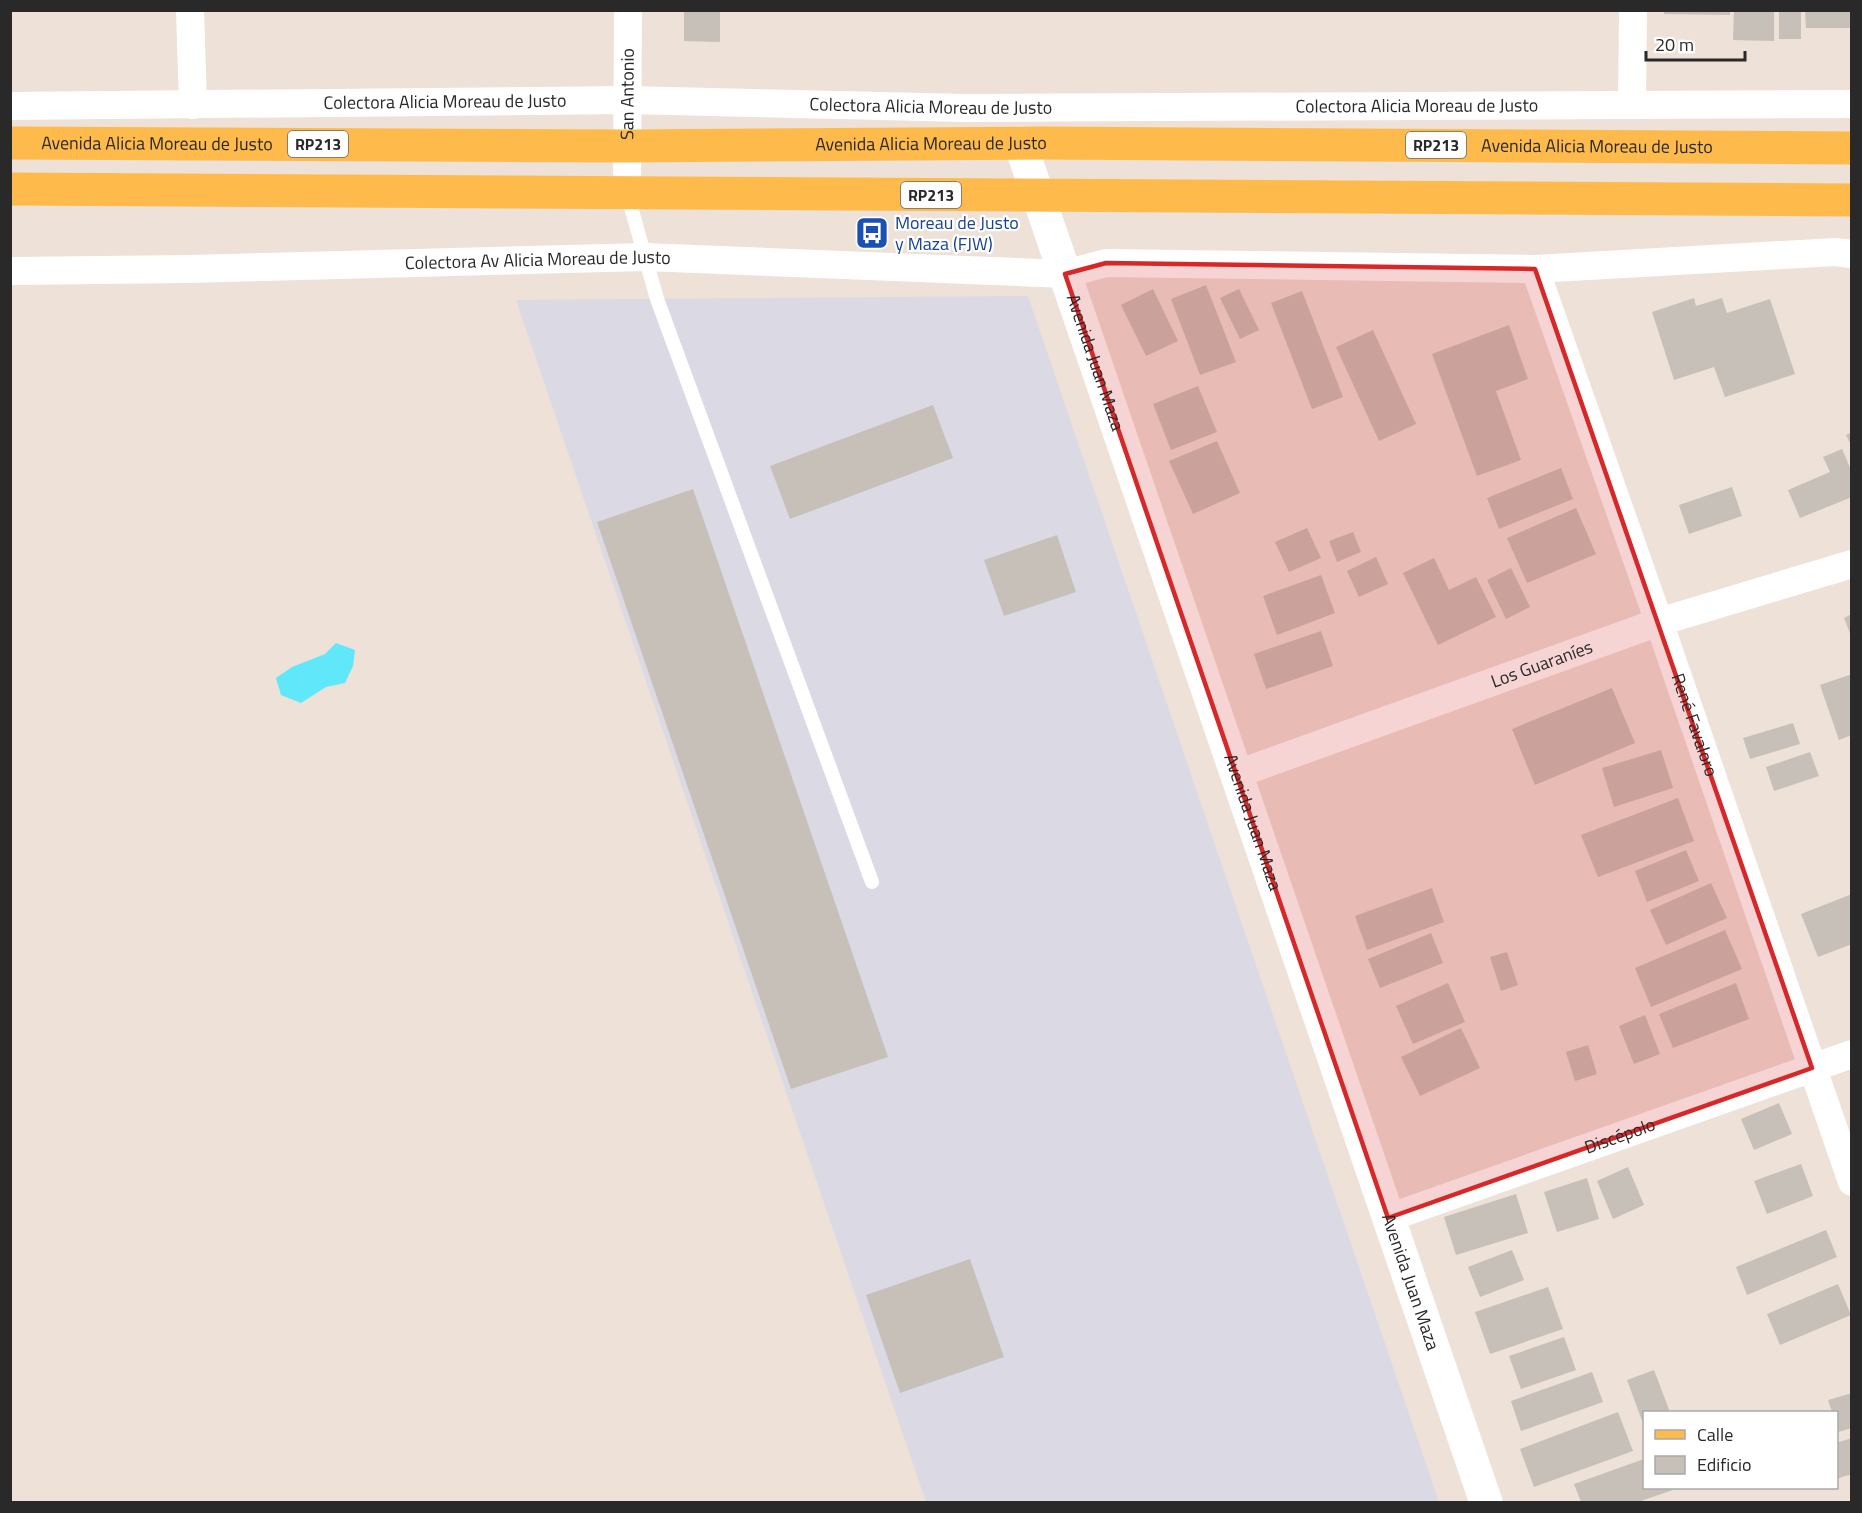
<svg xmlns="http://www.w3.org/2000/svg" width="1862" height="1513" font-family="'Titillium Web',sans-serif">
<rect width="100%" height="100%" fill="#ede1d8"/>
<polygon fill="#dbdae4" points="1028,296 1439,1502 926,1502 516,300"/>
<polygon fill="#60e7fa" points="336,643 355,650 353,666 345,683 326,687 301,703 281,695 276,678 292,667 325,654"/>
<g fill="#c7c0b8">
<polygon points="684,10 720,10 720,42 684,41"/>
<polygon points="1664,10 1730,10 1730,15 1664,14"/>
<polygon points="1734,10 1774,10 1774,41 1733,40"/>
<rect x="1779" y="10" width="22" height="29"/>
<polygon points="1805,10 1852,10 1852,28 1806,28"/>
<polygon points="1206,285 1236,362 1200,375 1171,299"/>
<polygon points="1153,289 1178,341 1146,356 1121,305"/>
<polygon points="1239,289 1259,330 1240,339 1220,298"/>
<polygon points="1302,291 1343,397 1312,409 1271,303"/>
<polygon points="1694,298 1696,306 1722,298 1727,313 1770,299 1795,374 1725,397 1714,367 1674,380 1652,312"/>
<polygon points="1509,325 1528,379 1496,391 1521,460 1477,476 1432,354"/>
<polygon points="1373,330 1416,424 1379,441 1336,347"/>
<polygon points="1198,386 1217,432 1171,450 1153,404"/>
<polygon points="933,405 953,458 790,519 770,466"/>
<polygon points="1852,432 1852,447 1846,435"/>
<polygon points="1217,441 1240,493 1193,514 1169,461"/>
<polygon points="1842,449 1852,472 1852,497 1800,518 1788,490 1830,472 1823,457"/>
<polygon points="1561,468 1573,499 1499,529 1487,498"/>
<polygon points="1732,487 1742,516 1689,534 1679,505"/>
<polygon points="693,489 888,1057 791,1089 597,522"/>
<polygon points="1576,508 1596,554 1527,583 1507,538"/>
<polygon points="1307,528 1321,558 1289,572 1275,542"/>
<polygon points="1353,532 1361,552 1337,562 1329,541"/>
<polygon points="1057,535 1076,592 1004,616 984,560"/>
<polygon points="1376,557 1388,584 1359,597 1347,571"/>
<polygon points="1434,558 1449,590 1476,577 1496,617 1438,645 1403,573"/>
<polygon points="1511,568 1530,607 1506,619 1487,580"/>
<polygon points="1321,575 1335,613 1277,635 1263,596"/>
<polygon points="1852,614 1852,636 1851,636 1844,618"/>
<polygon points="1321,631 1333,666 1266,689 1254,654"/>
<polygon points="1852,674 1852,735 1839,740 1820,685"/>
<polygon points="1612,688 1635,743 1535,785 1512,729"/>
<polygon points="1793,723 1800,744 1750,759 1743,738"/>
<polygon points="1661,750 1673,788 1614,807 1602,768"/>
<polygon points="1810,752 1819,776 1774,791 1766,767"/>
<polygon points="1678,798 1694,841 1598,877 1581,835"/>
<polygon points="1686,850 1699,881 1647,902 1635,871"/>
<polygon points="1711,883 1727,918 1666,945 1650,910"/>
<polygon points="1432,888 1444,922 1367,950 1355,916"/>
<polygon points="1852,894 1852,944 1818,957 1801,914"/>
<polygon points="1725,930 1742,969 1651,1007 1635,968"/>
<polygon points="1431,933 1443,963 1380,988 1368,959"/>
<polygon points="1507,952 1518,985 1501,991 1490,957"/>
<polygon points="1448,983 1465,1022 1413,1044 1396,1006"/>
<polygon points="1736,983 1749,1019 1673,1048 1659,1014"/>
<polygon points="1645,1015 1660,1054 1634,1064 1619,1026"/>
<polygon points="1461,1028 1480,1068 1420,1096 1401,1057"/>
<polygon points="1588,1045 1597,1074 1575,1081 1566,1052"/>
<polygon points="1779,1103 1792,1134 1754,1150 1741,1119"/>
<polygon points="1801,1164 1813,1196 1767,1214 1754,1181"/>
<polygon points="1628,1167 1644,1205 1613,1219 1597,1181"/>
<polygon points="1587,1178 1599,1219 1557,1232 1544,1192"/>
<polygon points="1516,1194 1528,1233 1456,1255 1444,1217"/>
<polygon points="1826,1230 1837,1257 1747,1295 1736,1267"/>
<polygon points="1512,1250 1524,1280 1480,1297 1468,1267"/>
<polygon points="970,1259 1004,1357 900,1393 866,1295"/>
<polygon points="1838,1284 1851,1315 1780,1345 1767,1314"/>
<polygon points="1548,1287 1563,1329 1490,1354 1475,1312"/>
<polygon points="1564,1337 1576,1370 1521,1389 1509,1356"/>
<polygon points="1654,1370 1670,1412 1644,1412 1644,1426 1627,1380"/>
<polygon points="1592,1372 1603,1402 1521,1431 1511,1401"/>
<polygon points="1852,1393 1852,1428 1838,1432 1836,1412 1832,1412 1828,1400"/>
<polygon points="1618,1412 1633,1451 1534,1487 1520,1449"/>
<polygon points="1852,1438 1852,1474 1836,1479 1836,1443"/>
<polygon points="1644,1459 1644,1488 1672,1488 1673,1490 1638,1502 1581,1502 1574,1484"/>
</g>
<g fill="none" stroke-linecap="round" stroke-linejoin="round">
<polyline stroke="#fff" stroke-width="14" points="627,193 657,299 872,882"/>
<g stroke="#fff" stroke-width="28">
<polyline points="190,10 193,105"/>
<polyline points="1632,105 1633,10"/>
<path id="s1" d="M 10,106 L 628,100 L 966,108 L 1852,104"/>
<path id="s2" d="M 627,193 L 628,10"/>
<path id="s3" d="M 1535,269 L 1659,622 L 1852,1182"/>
<path id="s4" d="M 10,271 L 188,269 L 645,257 L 1065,274 L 1106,263 L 1535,269 L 1835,252 L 1852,254"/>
<path id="s5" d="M 1237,774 L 1659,622 L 1852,564"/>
<path id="s6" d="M 1388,1218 L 1852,1054"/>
</g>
<path stroke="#fff" stroke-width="33" id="s7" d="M 1020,143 L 1486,1502"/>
<g stroke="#febb4c" stroke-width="33">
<path id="s8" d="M 10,143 L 626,146 L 1040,143 L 1852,148"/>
<polyline points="10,189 1852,200"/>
</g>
</g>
<path fill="#d62828" fill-opacity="0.2" stroke="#d62828" stroke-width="4.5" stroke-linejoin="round" d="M 1106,263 L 1535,269 L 1812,1068 L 1388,1218 L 1065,274 Z"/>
<defs>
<g id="bus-square" transform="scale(1.725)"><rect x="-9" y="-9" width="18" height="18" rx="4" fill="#1a4fb4" stroke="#fff"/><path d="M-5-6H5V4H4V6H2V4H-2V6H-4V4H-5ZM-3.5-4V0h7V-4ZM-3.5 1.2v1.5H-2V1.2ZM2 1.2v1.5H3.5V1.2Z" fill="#fff"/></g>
</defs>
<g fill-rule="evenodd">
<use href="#bus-square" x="872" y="233"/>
</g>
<g text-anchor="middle" stroke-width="4.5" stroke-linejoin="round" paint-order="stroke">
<g fill="#fff" stroke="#696969" stroke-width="1.5">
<rect x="288" y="131" width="60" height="26" rx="4.5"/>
<rect x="1406" y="132" width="60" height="26" rx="4.5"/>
<rect x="901" y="182" width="60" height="26" rx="4.5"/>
</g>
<g font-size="16" font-weight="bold" fill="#292929">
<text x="318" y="150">RP213</text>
<text x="1436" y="151">RP213</text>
<text x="931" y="201">RP213</text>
</g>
<g font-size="18" fill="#292929" stroke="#fff">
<text dy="6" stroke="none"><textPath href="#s2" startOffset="99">San Antonio</textPath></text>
<text dy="6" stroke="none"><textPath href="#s1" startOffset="435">Colectora Alicia Moreau de Justo</textPath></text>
<text dy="6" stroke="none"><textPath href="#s1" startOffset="921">Colectora Alicia Moreau de Justo</textPath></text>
<text dy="6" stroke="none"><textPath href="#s1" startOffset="1407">Colectora Alicia Moreau de Justo</textPath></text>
<text dy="6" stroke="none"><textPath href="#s8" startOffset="147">Avenida Alicia Moreau de Justo</textPath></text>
<text dy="6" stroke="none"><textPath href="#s8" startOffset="921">Avenida Alicia Moreau de Justo</textPath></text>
<text dy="6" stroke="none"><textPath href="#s8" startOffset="1587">Avenida Alicia Moreau de Justo</textPath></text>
<text dy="6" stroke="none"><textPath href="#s4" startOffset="528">Colectora Av Alicia Moreau de Justo</textPath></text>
<text dy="6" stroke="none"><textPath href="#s7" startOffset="232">Avenida Juan Maza</textPath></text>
<text dy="6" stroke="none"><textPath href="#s5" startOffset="324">Los Guaraníes</textPath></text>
<text dy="6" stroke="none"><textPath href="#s3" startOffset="483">René Favaloro</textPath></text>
<text dy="6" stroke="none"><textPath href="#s7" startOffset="718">Avenida Juan Maza</textPath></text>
<text dy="6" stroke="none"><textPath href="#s6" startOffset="246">Discépolo</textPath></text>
<text dy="6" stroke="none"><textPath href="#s7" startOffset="1204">Avenida Juan Maza</textPath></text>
</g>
<g font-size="18" fill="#164399" stroke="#fff" text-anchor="start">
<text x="895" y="229">Moreau de Justo<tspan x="895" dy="21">y Maza (FJW)</tspan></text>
</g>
</g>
<rect width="1862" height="1513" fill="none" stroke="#292929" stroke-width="24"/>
<rect x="1643" y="1411" width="195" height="78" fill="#ffffff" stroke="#a9a9a9" stroke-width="1.5"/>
<rect x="1655" y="1430" width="30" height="9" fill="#febb4c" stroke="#a9a9a9" stroke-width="1.5"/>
<text x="1697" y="1441" font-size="18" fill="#292929">Calle</text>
<rect x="1655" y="1456" width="30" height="18" fill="#c7c0b8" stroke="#a9a9a9" stroke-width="1.5"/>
<text x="1697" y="1471" font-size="18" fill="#292929">Edificio</text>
<path d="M1646 51v9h99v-9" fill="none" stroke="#292929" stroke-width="3"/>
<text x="1655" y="51" font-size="18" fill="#292929" stroke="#ffffff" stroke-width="4.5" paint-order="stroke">20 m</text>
</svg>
